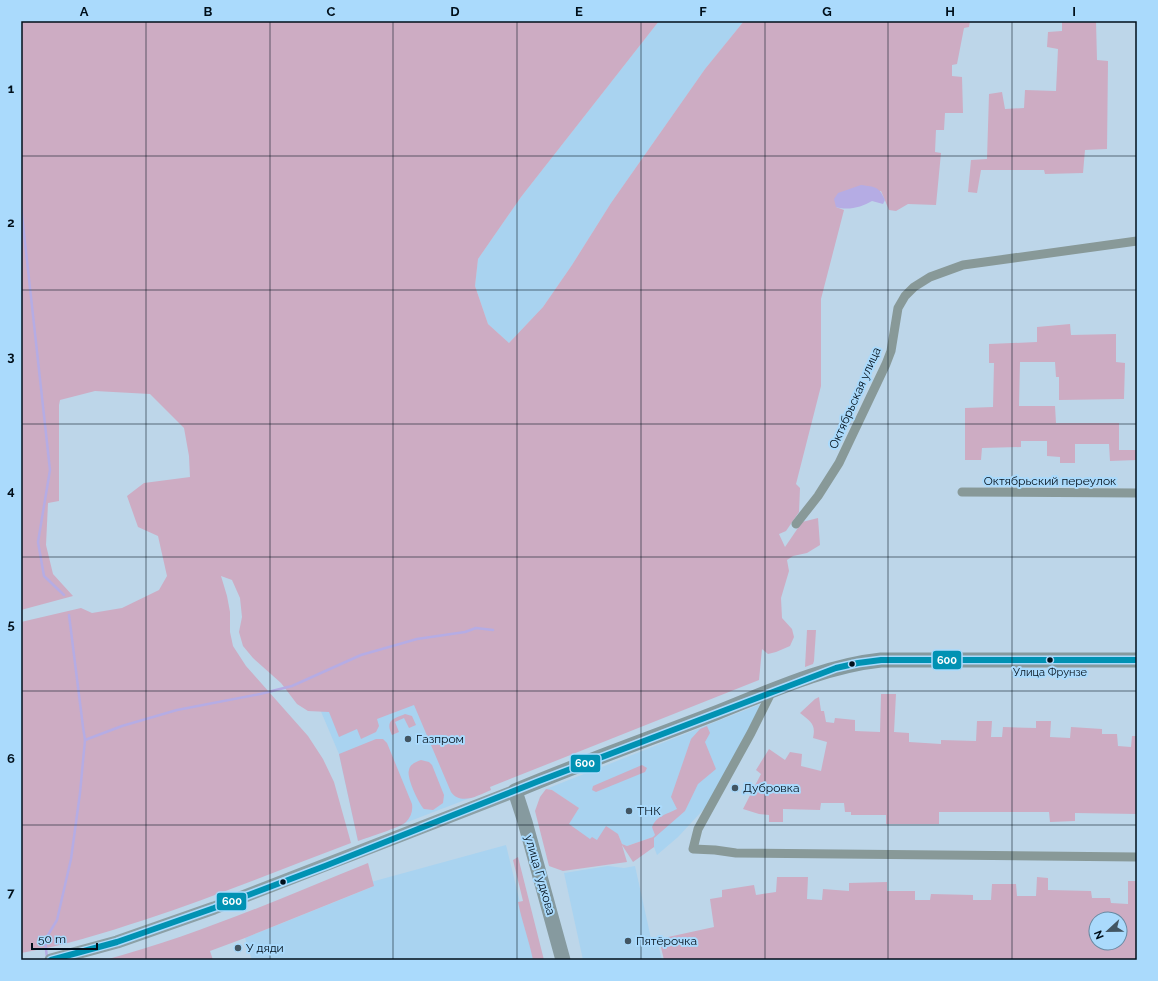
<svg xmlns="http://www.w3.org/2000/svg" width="1158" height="981" font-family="Raleway,sans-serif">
<rect width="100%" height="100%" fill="#bdd6e9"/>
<g fill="#a9d3f0">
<polygon points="659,21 744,21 705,69 611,203 572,265 543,307 509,343 488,324 475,286 478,259 521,197"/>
<polygon points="423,644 491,790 358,841 339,754 311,688"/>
<polygon points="766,702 717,795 678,837 657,855 654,847 653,837 627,846 622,844 618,834 597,840 590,840 568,824 579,808 552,790 546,789"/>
<polygon points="506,845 534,960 252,960 245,938 372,887 371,882"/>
<polygon points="608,866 624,868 635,866 652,943 658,944 662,960 583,960 564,873"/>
</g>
<g fill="#cdacc3" fill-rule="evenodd">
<path d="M 21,21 L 659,21 L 521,197 L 478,259 L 475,286 L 488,324 L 509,343 L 543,307 L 572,265 L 611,203 L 705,69 L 744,21 L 970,21 L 969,27 L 964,28 L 957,64 L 952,65 L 952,76 L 962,77 L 963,113 L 945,113 L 944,130 L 936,130 L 935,152 L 941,153 L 936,205 L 908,204 L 896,211 L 889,210 L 881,191 L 836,207 L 844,210 L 821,299 L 821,386 L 796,484 L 800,488 L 799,512 L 786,531 L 779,534 L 785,547 L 802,522 L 818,518 L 820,545 L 807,553 L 793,556 L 787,560 L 789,571 L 781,598 L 782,618 L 792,629 L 794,637 L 790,646 L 776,652 L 768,654 L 762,649 L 759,680 L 490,787 L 491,790 C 479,795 461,806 451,792 L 414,705 L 377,719 L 379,726 L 376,732 L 361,739 L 357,729 L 339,737 L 329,712 L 308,711 L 297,704 L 281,683 L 253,658 L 243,646 L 239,632 L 242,617 L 240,598 L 232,580 L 221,576 L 227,596 L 230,612 L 230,632 L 233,646 L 246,666 L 308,736 L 323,759 L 334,782 L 351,843 C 282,869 214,897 144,920 C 104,933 63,946 21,953 L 21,622 L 81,608 L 92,613 L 122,608 L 159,590 L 167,576 L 158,536 L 138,527 L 127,496 L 144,483 L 190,477 L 189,456 L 184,428 L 150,394 L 95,391 L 60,400 L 59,405 L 59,501 L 48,503 L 46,545 L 53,574 L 73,596 L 21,610 Z"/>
<polygon points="1062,21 1096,21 1097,60 1108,61 1107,149 1085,150 1083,173 1045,174 1044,170 981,170 977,193 968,192 971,160 987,159 989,94 1002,92 1005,109 1024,108 1025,90 1056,91 1058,49 1047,47 1048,32 1062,31"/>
<polygon points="1070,324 1071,335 1116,334 1116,362 1125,363 1124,399 1059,400 1059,377 1056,377 1055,362 1020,362 1019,406 1055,406 1056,423 1119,423 1119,450 1137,450 1137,460 1110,461 1109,444 1075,444 1075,463 1060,463 1060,457 1047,456 1047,441 1021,441 1021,447 982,448 981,460 965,460 965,408 993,407 994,363 989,363 989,344 1037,342 1037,327"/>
<polygon points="807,630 816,630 814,661 813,664 805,667"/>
<path d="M 881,694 L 896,694 L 894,732 L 909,733 L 909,742 L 941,744 L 941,740 L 976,741 L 977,721 L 992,721 L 991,737 L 1002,737 L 1003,727 L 1036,728 L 1036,721 L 1051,721 L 1050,737 L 1070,738 L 1071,727 L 1102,729 L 1102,734 L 1117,734 L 1118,746 L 1131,747 L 1132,736 L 1137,736 L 1137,814 L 1075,813 L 1075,821 L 1050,822 L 1049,812 L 939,812 L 939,824 L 886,824 L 886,815 L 851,815 L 851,812 L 845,812 L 844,803 L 821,803 L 820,810 L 783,809 L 783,822 L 769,822 L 769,815 L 759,814 L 743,809 L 761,774 L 756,770 L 769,749 L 785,760 L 790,752 L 802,754 L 801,766 L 821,771 L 827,742 L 813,738 C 816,724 811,722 800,713 L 815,699 L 819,697 L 821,711 L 824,711 L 826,722 L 834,723 L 835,718 L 855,720 L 855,731 L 880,732 Z"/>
<path d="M 405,714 L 412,716 L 416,725 L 409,728 L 404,718 L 395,722 L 399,732 L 392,735 C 385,720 393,719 405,714 Z"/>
<path d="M 707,726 L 710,733 L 705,742 L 716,769 L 698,784 L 685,811 L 654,838 L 654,847 L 633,862 L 622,845 L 627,862 L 563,871 L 549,866 L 535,811 L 540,797 L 546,789 L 552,790 L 579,808 L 569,824 L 590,839 L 592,837 L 597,840 L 606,826 L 618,834 L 622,844 L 627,846 L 653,837 L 655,835 L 652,827 C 656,816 667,814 677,809 L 671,797 L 691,739 L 700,729 Z"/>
<path d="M 376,739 L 383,739 L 387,743 L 412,804 C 413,811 411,817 406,822 C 399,828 369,837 358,841 L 339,754 Z"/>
<path d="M 421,760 L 429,762 L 432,765 L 444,795 L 443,803 L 433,810 L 424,809 C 419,804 406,777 409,770 C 410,764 416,762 421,760 Z"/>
<polygon points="642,765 647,768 645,772 596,792 592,790 593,786"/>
<path d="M 518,857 L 544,960 L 533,960 C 529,940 522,922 518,902 L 523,901 L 513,860 Z"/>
<path d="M 368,863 L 374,886 L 245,938 L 210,951 L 213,960 L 105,960 C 195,936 282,898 368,863 Z"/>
<path d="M 777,877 L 808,877 L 807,899 L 822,900 L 823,889 L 849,891 L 849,883 L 887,882 L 887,891 L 915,891 L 915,900 L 930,900 L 931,894 L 973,895 L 973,900 L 991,900 L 992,884 L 1016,884 L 1017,896 L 1036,896 L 1037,877 L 1048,878 L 1048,890 L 1091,891 L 1092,898 L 1110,898 L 1111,903 L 1128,904 L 1128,881 L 1137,881 L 1137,960 L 664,960 L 659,939 L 714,927 L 710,899 L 722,897 L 722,890 L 754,885 L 756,895 L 776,892 ZM 1096,919 L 1120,919 L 1120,943 L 1096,943 Z"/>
</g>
<path fill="#b5ace4" d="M 861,185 C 875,187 879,186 885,200 L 883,204 L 872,201 C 862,207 848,211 836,207 L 834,199 L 838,193 Z"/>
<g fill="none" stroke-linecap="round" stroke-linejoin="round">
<g stroke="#b5ace4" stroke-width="2.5">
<polyline points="21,206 50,470 38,542 44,576 64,595"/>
<polyline points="69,615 83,727 85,740"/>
<polyline points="47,958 45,940 57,920 71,859 80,793 85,740 122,726 177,710 260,694 292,686 361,655 417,639 465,632 476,628 493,630"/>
</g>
<g stroke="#889998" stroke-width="9">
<polyline points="962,492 1137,493"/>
<polyline points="796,524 818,496 839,463 886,364 891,351 898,308 905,296 914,287 930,277 963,265 1137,241"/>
<polyline points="772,691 751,733 698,829 693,849 715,850 736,853 1137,857"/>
</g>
<polyline stroke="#8ca0a6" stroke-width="13" points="51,960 117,942 214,908 515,791"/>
<path stroke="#869a9f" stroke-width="15" d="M 563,960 L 525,822 L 515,791 C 581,763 649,739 716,713 C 769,692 824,666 881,660 L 1137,660"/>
<g stroke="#aadafc" stroke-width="9">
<polyline id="bus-1" points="51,960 117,942 214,908 325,866 539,781 836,668 858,663 881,660 1137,660"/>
</g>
<use href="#bus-1" stroke="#0092b3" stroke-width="6"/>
</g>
<path fill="none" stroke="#000f1a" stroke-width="1" stroke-opacity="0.55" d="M 146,21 L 146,960M 270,21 L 270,960M 393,21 L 393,960M 517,21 L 517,960M 641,21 L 641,960M 765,21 L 765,960M 888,21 L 888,960M 1012,21 L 1012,960M 21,156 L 1137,156M 21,290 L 1137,290M 21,424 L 1137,424M 21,557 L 1137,557M 21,691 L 1137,691M 21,825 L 1137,825"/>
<g fill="#000f1a" stroke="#aadafc" stroke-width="1.5">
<circle cx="1050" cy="660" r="3.5"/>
<circle cx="852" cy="664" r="3.5"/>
<circle cx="283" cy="882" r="3.5"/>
</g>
<g fill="#425562" stroke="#aadafc" stroke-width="1.5">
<circle cx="408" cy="739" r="4"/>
<circle cx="735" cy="788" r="4"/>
<circle cx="629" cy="811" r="4"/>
<circle cx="628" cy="941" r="4"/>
<circle cx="238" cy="948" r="4"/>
</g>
<g text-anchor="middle" stroke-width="4" stroke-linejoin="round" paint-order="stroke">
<g font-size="11" fill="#000f1a" stroke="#aadafc">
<text x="1050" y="676">Улица Фрунзе</text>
</g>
<g font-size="12" fill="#000f1a" stroke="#aadafc">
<text transform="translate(855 398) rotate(-66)" y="4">Октябрьская улица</text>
<text x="1050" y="485">Октябрьский переулок</text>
<text transform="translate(540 875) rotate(74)" y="4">улица Гудкова</text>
</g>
<g font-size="12" fill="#000f1a" stroke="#aadafc" text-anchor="start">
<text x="416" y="743">Газпром</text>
<text x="743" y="792">Дубровка</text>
<text x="637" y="815">ТНК</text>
<text x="636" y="945">Пятёрочка</text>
<text x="246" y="952">У дяди</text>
</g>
</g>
<g stroke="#aadafc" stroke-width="1.5">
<rect x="932" y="650" width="30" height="20" rx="4" fill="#0092b3"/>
<rect x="570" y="754" width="31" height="19" rx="4" fill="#0092b3"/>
<rect x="216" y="892" width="31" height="19" rx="4" fill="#0092b3"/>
</g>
<g font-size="11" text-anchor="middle" font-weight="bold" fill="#fff">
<text x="947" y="664">600</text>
<text x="585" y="767">600</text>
<text x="232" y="905">600</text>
</g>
<rect width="1158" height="981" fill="none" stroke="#aadafc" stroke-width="44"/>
<g transform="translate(1108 931) rotate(248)"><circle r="19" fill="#aadafc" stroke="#6689a2"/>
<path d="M0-3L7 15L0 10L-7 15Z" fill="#425562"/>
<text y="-6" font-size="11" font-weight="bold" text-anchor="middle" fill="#000f1a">N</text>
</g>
<path d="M32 943v6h65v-6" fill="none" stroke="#000f1a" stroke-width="2"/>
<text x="38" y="943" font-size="12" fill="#000f1a" stroke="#aadafc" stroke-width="3" paint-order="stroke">50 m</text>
<rect x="22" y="22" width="1114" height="937" fill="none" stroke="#000f1a" stroke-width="1.5"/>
<g font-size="13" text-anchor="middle" font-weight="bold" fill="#000f1a">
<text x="84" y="16">A</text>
<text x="208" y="16">B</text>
<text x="331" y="16">C</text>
<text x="455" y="16">D</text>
<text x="579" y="16">E</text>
<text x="703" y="16">F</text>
<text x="827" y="16">G</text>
<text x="950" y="16">H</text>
<text x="1074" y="16">I</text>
<text x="11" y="93">1</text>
<text x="11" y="227">2</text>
<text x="11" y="361">3</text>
<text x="11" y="495">4</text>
<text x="11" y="629">5</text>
<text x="11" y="763">6</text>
<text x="11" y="897">7</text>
</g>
</svg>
